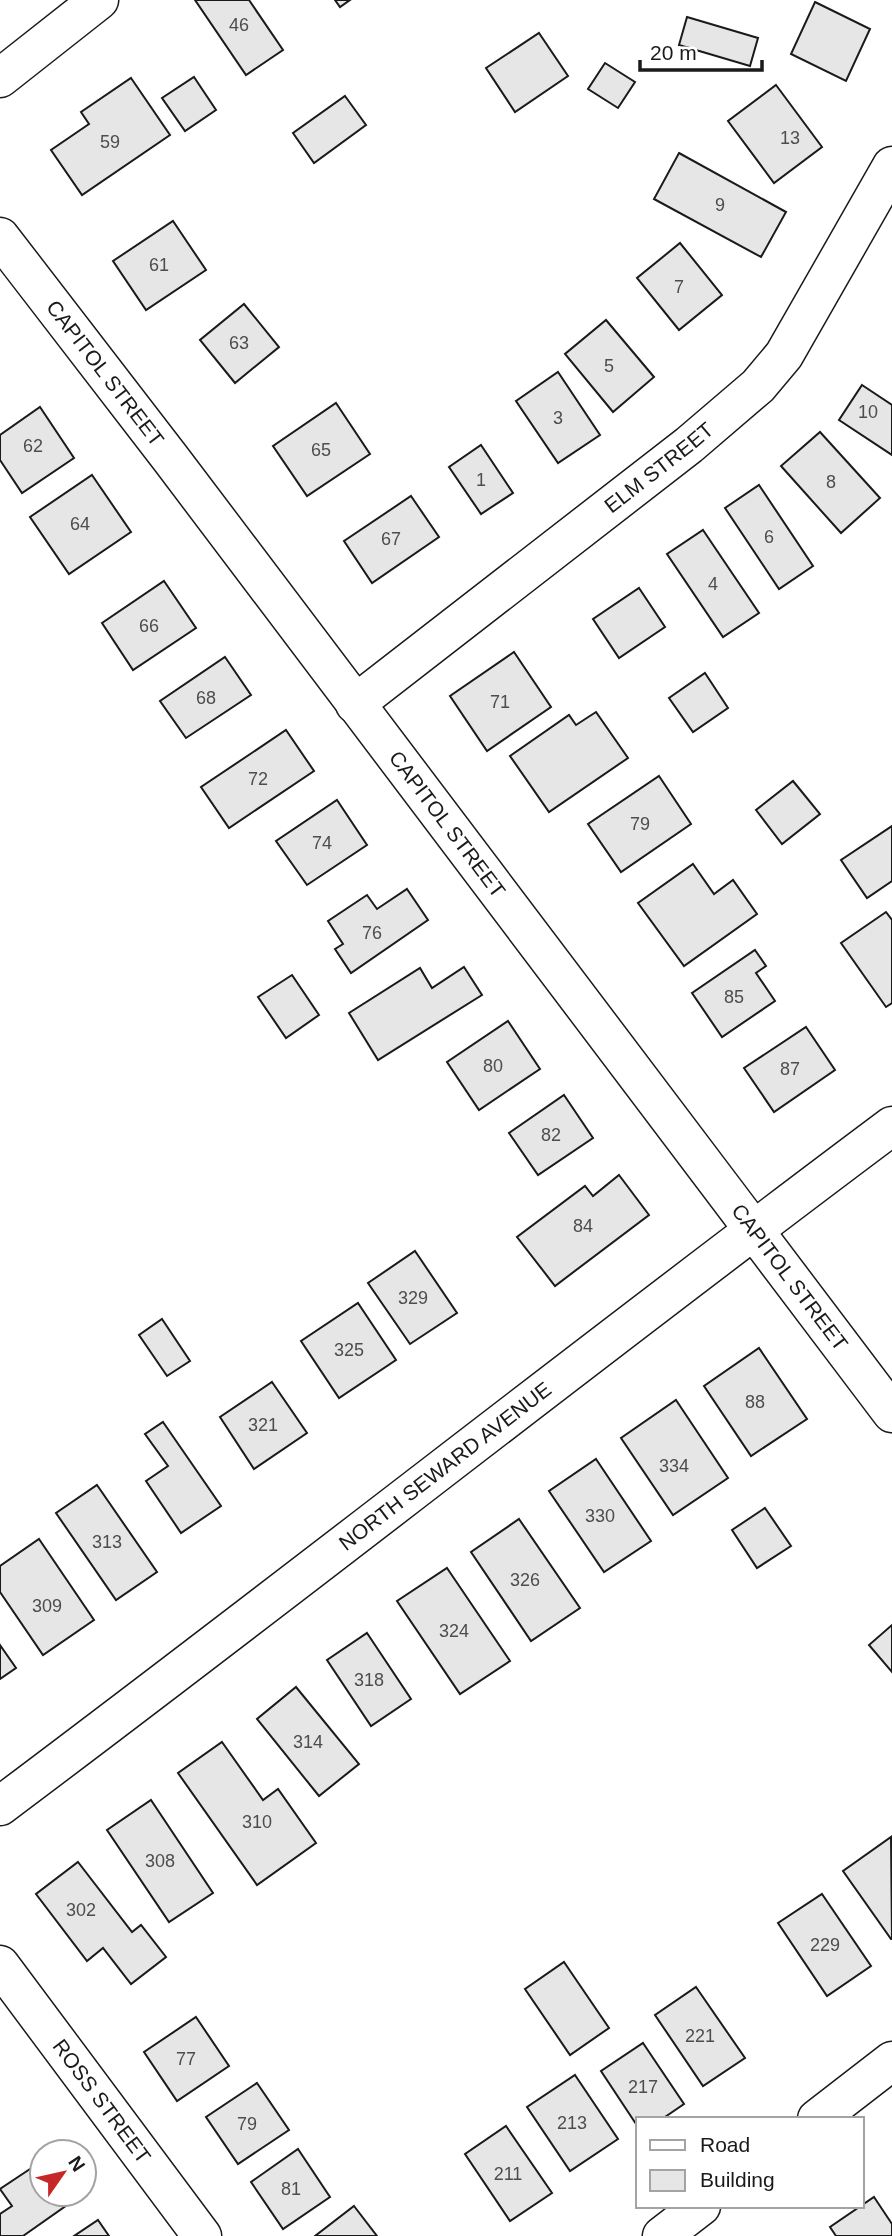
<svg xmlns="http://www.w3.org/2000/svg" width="892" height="2236" font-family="Helvetica,sans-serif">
<rect width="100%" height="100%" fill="#fff"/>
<g fill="#e6e6e6" stroke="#1a1a1a" stroke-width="2">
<polygon points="195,0 249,0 283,50 246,75"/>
<polygon points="335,0 350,0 340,7"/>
<polygon points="815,2 870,29 846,81 791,54"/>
<polygon points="687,17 758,38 750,66 679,45"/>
<polygon points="539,33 568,76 515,112 486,68"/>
<polygon points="605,63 635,82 618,108 588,89"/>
<polygon points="194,77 216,110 185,131 162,98"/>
<polygon points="131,78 170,135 82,195 51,150 89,124 81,112"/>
<polygon points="776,85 822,147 774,183 728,121"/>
<polygon points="345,96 366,125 314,163 293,133"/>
<polygon points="679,153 786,212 761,257 654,199"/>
<polygon points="173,221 206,270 146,310 113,261"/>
<polygon points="680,243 722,295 679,330 637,278"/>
<polygon points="244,304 279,347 235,383 200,340"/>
<polygon points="606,320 654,377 613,412 565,354"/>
<polygon points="558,372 600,435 558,463 516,401"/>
<polygon points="862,385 892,405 892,455 839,420"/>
<polygon points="336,403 370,454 307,496 273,446"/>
<polygon points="40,407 74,458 22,493 0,460 0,435"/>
<polygon points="820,432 880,498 841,533 781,466"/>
<polygon points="481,445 513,493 481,514 449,467"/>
<polygon points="92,475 131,532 69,574 30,517"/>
<polygon points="759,485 813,566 779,589 725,508"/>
<polygon points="411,496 439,537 372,583 344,541"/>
<polygon points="703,530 759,613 723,637 667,554"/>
<polygon points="164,581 196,628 133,670 102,623"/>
<polygon points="639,588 665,627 619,658 593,619"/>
<polygon points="514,652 551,707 487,751 450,696"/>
<polygon points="225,657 251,695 186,738 160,701"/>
<polygon points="705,673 728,708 693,732 669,698"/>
<polygon points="596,712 628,758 549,812 510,756 569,715 576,725"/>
<polygon points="286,730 314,771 229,828 201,787"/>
<polygon points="659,776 691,824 621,872 588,824"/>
<polygon points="793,781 820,814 782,844 756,810"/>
<polygon points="337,800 367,845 307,885 276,841"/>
<polygon points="892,826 892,881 867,898 841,860"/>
<polygon points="693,864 714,894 733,880 757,914 684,966 638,903"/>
<polygon points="407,889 428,920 351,973 335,949 343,944 328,921 367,895 377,909"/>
<polygon points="886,912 892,920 892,1003 886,1007 841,943"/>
<polygon points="755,950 766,966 756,973 775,1001 722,1037 692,993"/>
<polygon points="464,967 482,995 378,1060 349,1013 420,968 432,988"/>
<polygon points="292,975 319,1015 286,1038 258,997"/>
<polygon points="508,1021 540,1069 479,1110 447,1062"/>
<polygon points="806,1027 835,1070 774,1112 744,1068"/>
<polygon points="564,1095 593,1138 538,1175 509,1133"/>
<polygon points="619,1175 649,1215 555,1286 517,1237 585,1186 593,1196"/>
<polygon points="415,1251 457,1313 410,1344 368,1283"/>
<polygon points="358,1303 396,1360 339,1398 301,1341"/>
<polygon points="162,1319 190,1361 167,1376 139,1335"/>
<polygon points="759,1348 807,1419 751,1456 704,1386"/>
<polygon points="272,1382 307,1433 254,1469 220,1417"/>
<polygon points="676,1400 728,1478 673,1515 621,1438"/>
<polygon points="163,1422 221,1506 181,1533 146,1481 168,1466 145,1434"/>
<polygon points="596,1459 651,1541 604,1572 549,1491"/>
<polygon points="97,1485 157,1572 116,1600 56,1513"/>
<polygon points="765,1508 791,1546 757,1568 732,1530"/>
<polygon points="519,1519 580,1608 531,1641 471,1552"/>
<polygon points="39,1539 94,1620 43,1655 0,1592 0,1566"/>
<polygon points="447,1568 510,1661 460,1694 397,1601"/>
<polygon points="892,1625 892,1672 869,1645"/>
<polygon points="367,1633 411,1699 371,1726 327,1660"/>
<polygon points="0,1645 16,1668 0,1679"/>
<polygon points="296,1687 359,1764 319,1796 257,1719"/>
<polygon points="222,1742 263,1800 278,1789 316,1843 257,1885 178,1773"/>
<polygon points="151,1800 213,1893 169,1922 107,1830"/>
<polygon points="891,1837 892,1939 891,1939 843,1871"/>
<polygon points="78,1862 132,1932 141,1925 166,1957 131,1984 103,1948 87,1961 36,1894"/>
<polygon points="822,1894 871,1966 827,1996 778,1923"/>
<polygon points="564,1962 609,2028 570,2055 525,1989"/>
<polygon points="696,1987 745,2058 703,2086 655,2015"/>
<polygon points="196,2017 229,2066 177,2101 144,2052"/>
<polygon points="643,2043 684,2104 662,2119 638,2119 638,2127 601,2071"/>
<polygon points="575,2075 618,2139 570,2171 527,2107"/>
<polygon points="257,2083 289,2130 238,2164 206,2117"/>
<polygon points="506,2126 552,2193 510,2221 465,2154"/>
<polygon points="298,2149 330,2197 283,2229 251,2182"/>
<polygon points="42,2161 42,2194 73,2194 77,2198 23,2236 0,2236 0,2214 12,2206 0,2189"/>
<polygon points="874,2197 892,2224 892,2236 836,2236 830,2227"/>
<polygon points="354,2206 377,2236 315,2236"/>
<polygon points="98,2220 109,2236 74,2236"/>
</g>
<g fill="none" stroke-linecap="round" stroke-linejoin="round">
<g stroke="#1a1a1a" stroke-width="41">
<g id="minor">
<polyline points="0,78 99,0"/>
<path id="s1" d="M 0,237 L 171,459 L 892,1413"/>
<path id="s2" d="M 355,704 L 689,445 L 758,386 L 784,355 L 892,166"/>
<path id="s3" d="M 0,1806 C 299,1582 592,1350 892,1126"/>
<path id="s4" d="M 0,1965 L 202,2236"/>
<polyline points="817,2119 892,2061"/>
<polyline points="662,2236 701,2206"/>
</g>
</g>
<use href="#minor" stroke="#fff" stroke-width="38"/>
</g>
<g text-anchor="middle" stroke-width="5" stroke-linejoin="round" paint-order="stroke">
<g font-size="18" fill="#4d4d4d">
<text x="239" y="31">46</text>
<text x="790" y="144">13</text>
<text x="110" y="148">59</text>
<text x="720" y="211">9</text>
<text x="159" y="271">61</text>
<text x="679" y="293">7</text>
<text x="239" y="349">63</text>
<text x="609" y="372">5</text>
<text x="868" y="418">10</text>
<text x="558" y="424">3</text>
<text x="33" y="452">62</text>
<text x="321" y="456">65</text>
<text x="481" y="486">1</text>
<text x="831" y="488">8</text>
<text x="80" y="530">64</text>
<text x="769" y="543">6</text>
<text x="391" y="545">67</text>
<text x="713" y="590">4</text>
<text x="149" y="632">66</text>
<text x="206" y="704">68</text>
<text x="500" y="708">71</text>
<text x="258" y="785">72</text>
<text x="640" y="830">79</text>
<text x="322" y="849">74</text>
<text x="372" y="939">76</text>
<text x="734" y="1003">85</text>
<text x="493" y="1072">80</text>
<text x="790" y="1075">87</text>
<text x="551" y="1141">82</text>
<text x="583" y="1232">84</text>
<text x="413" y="1304">329</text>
<text x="349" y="1356">325</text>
<text x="755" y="1408">88</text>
<text x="263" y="1431">321</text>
<text x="674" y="1472">334</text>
<text x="600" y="1522">330</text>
<text x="107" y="1548">313</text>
<text x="525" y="1586">326</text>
<text x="47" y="1612">309</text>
<text x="454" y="1637">324</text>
<text x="369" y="1686">318</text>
<text x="308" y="1748">314</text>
<text x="257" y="1828">310</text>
<text x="160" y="1867">308</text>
<text x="81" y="1916">302</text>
<text x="825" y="1951">229</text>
<text x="700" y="2042">221</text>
<text x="186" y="2065">77</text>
<text x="643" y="2093">217</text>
<text x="572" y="2129">213</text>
<text x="247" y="2130">79</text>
<text x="508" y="2180">211</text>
<text x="291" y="2195">81</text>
</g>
<g font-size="21" fill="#1a1a1a" stroke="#fff">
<text dy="7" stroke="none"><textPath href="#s1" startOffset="172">CAPITOL STREET</textPath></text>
<text dy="7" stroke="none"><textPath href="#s2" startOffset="385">ELM STREET</textPath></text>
<text dy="7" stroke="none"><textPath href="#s1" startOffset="738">CAPITOL STREET</textPath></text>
<text dy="7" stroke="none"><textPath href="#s1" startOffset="1306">CAPITOL STREET</textPath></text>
<text dy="7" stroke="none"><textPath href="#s3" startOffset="560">NORTH SEWARD AVENUE</textPath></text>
<text dy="7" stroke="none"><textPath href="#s4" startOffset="170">ROSS STREET</textPath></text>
</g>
</g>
<rect x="636" y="2117" width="228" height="91" fill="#ffffff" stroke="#a3a3a3" stroke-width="2"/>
<rect x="650" y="2140" width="35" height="10" fill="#ffffff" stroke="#a3a3a3" stroke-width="2"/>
<text x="700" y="2152" font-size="21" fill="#1a1a1a">Road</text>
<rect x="650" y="2170" width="35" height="21" fill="#e6e6e6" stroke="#a3a3a3" stroke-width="2"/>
<text x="700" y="2187" font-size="21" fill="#1a1a1a">Building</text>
<g transform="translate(63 2173) rotate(56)"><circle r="33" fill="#ffffff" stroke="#a3a3a3" stroke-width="2"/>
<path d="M0-5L12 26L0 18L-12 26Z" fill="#c62828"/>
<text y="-10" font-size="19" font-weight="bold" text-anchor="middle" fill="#1a1a1a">N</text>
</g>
<path d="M640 60v10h122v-10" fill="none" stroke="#1a1a1a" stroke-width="3.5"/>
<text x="650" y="60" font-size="21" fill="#1a1a1a" stroke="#ffffff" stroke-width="5" paint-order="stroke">20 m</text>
</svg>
